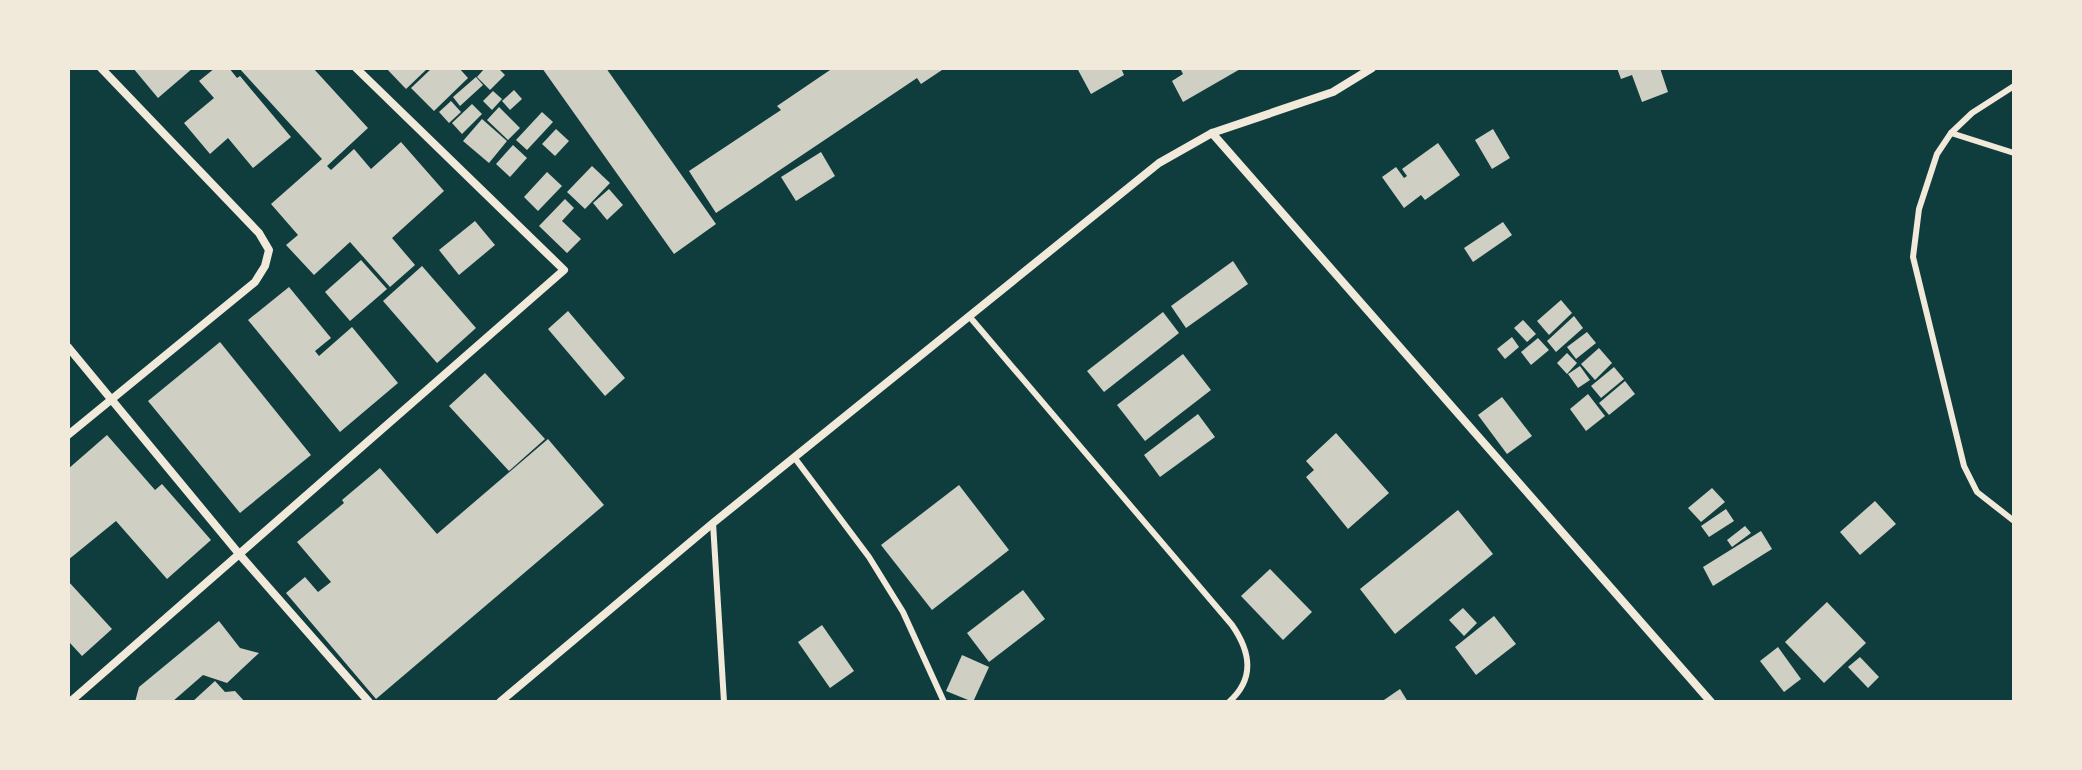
<svg xmlns="http://www.w3.org/2000/svg" width="2082" height="770" font-family="'Times New Roman',serif">
<rect width="100%" height="100%" fill="#0f3d3e"/>
<g fill="#cfcfc3">
<polygon points="133,68 193,68 158,98"/>
<polygon points="215,68 229,68 237,78 240,76 291,137 253,168 228,138 210,154 184,123 214,98 199,81"/>
<polygon points="239,68 313,68 368,128 327,166 331,170 354,149 371,169 401,142 444,191 392,238 415,265 390,287 350,242 314,275 286,245 298,235 271,204 322,159"/>
<polygon points="386,68 428,68 406,89"/>
<polygon points="432,68 459,68 468,78 434,111 411,88"/>
<polygon points="485,68 498,68 505,75 490,90 477,77"/>
<polygon points="542,68 606,68 716,224 674,254"/>
<polygon points="833,68 945,68 921,84 917,78 716,213 689,171 781,110 777,106"/>
<polygon points="1077,68 1121,68 1124,75 1091,94"/>
<polygon points="1180,68 1242,68 1183,102 1172,81 1183,74"/>
<polygon points="1617,68 1660,68 1668,92 1642,102 1632,75 1621,79"/>
<polygon points="476,77 483,85 460,106 453,97"/>
<polygon points="514,90 522,99 510,110 502,101"/>
<polygon points="493,91 502,99 492,110 483,101"/>
<polygon points="451,101 461,112 449,123 439,112"/>
<polygon points="472,104 482,114 462,134 452,123"/>
<polygon points="499,107 520,128 508,140 487,120"/>
<polygon points="542,112 553,122 527,150 516,140"/>
<polygon points="482,119 507,141 489,163 463,141"/>
<polygon points="556,129 569,141 555,156 542,144"/>
<polygon points="1493,129 1510,158 1492,169 1475,140"/>
<polygon points="1438,143 1460,175 1425,200 1421,195 1404,208 1382,177 1396,167 1404,178 1407,176 1402,169"/>
<polygon points="513,145 527,158 510,177 496,164"/>
<polygon points="821,152 835,176 796,201 781,177"/>
<polygon points="592,166 610,183 585,209 567,192"/>
<polygon points="547,172 562,186 538,211 524,197"/>
<polygon points="609,189 623,205 607,220 593,203"/>
<polygon points="565,199 574,208 562,221 581,239 567,253 539,226"/>
<polygon points="475,221 495,245 459,275 439,250"/>
<polygon points="1503,222 1512,235 1473,262 1464,248"/>
<polygon points="361,260 387,289 350,321 325,292"/>
<polygon points="1233,261 1248,284 1186,328 1171,306"/>
<polygon points="422,266 476,328 437,363 383,301"/>
<polygon points="289,287 331,338 315,351 319,356 352,327 398,383 340,432 248,320"/>
<polygon points="1561,300 1572,313 1549,335 1537,321"/>
<polygon points="568,311 625,378 605,396 548,329"/>
<polygon points="1163,312 1179,333 1104,392 1087,371"/>
<polygon points="1574,316 1583,328 1556,352 1547,341"/>
<polygon points="1523,320 1536,334 1527,342 1514,328"/>
<polygon points="1587,332 1596,343 1576,359 1567,347"/>
<polygon points="1512,337 1519,347 1505,359 1497,349"/>
<polygon points="1538,338 1549,350 1531,365 1521,352"/>
<polygon points="220,342 311,455 240,513 148,401"/>
<polygon points="1599,348 1612,363 1595,380 1581,364"/>
<polygon points="1567,353 1577,363 1567,374 1557,363"/>
<polygon points="1183,354 1211,390 1145,441 1117,405"/>
<polygon points="1580,366 1590,380 1578,388 1568,374"/>
<polygon points="1614,367 1624,379 1601,398 1591,386"/>
<polygon points="485,373 545,439 509,471 449,406"/>
<polygon points="1625,381 1635,394 1609,415 1599,403"/>
<polygon points="1588,394 1605,416 1586,431 1570,409"/>
<polygon points="1502,397 1532,436 1507,454 1478,415"/>
<polygon points="1198,414 1215,437 1160,477 1144,455"/>
<polygon points="1336,433 1389,493 1348,529 1306,477 1314,470 1306,461"/>
<polygon points="107,435 155,490 162,484 211,540 167,579 116,521 68,560 68,469"/>
<polygon points="548,439 604,505 376,699 286,593 305,577 318,592 331,582 297,542 344,503 342,500 380,468 437,534"/>
<polygon points="959,485 1009,550 932,610 881,545"/>
<polygon points="1712,488 1725,502 1701,522 1688,508"/>
<polygon points="1875,501 1896,524 1860,555 1840,532"/>
<polygon points="1726,509 1734,521 1709,537 1701,526"/>
<polygon points="1458,510 1493,554 1395,634 1360,589"/>
<polygon points="1745,526 1751,533 1732,547 1727,540"/>
<polygon points="1761,531 1772,549 1713,586 1703,567"/>
<polygon points="1270,569 1312,612 1283,640 1241,596"/>
<polygon points="68,581 112,629 82,656 70,643 68,645"/>
<polygon points="1023,590 1045,619 989,662 967,633"/>
<polygon points="1827,602 1866,643 1824,683 1785,642"/>
<polygon points="1463,608 1477,623 1464,636 1449,620"/>
<polygon points="1494,616 1516,644 1476,675 1455,647"/>
<polygon points="219,621 240,648 259,653 227,683 203,675 172,702 135,702 139,687"/>
<polygon points="822,625 854,671 830,688 798,642"/>
<polygon points="1778,647 1801,679 1784,692 1760,661"/>
<polygon points="962,655 989,667 973,702 946,691"/>
<polygon points="1860,657 1879,677 1868,688 1848,667"/>
<polygon points="215,681 225,692 235,691 245,702 192,702"/>
<polygon points="1400,689 1408,702 1381,702"/>
</g>
<g fill="none" stroke-linecap="round" stroke-linejoin="round">
<g stroke="#f1e9da" stroke-width="6">
<polyline points="2014,86 1972,113 1951,133 1937,154 1919,209 1913,257 1964,466 1977,492 2014,521"/>
<polyline points="1951,133 2014,153"/>
<path d="M 969,316 L 1232,625 C 1250,651 1256,678 1229,702"/>
<polyline points="794,457 869,557 903,612 944,702"/>
<polyline points="713,523 724,702"/>
</g>
<g stroke="#f1e9da" stroke-width="8">
<polyline points="1212,133 1711,702"/>
<polyline points="68,347 240,555 369,702"/>
<polyline points="68,435 255,282 265,266 269,250 259,233 101,68"/>
<polyline points="70,702 564,270 356,68"/>
<polyline points="500,702 713,523 1159,163 1212,133 1333,92 1372,68"/>
</g>
</g>
<rect width="2082" height="770" fill="none" stroke="#f1e9da" stroke-width="140"/>
</svg>
